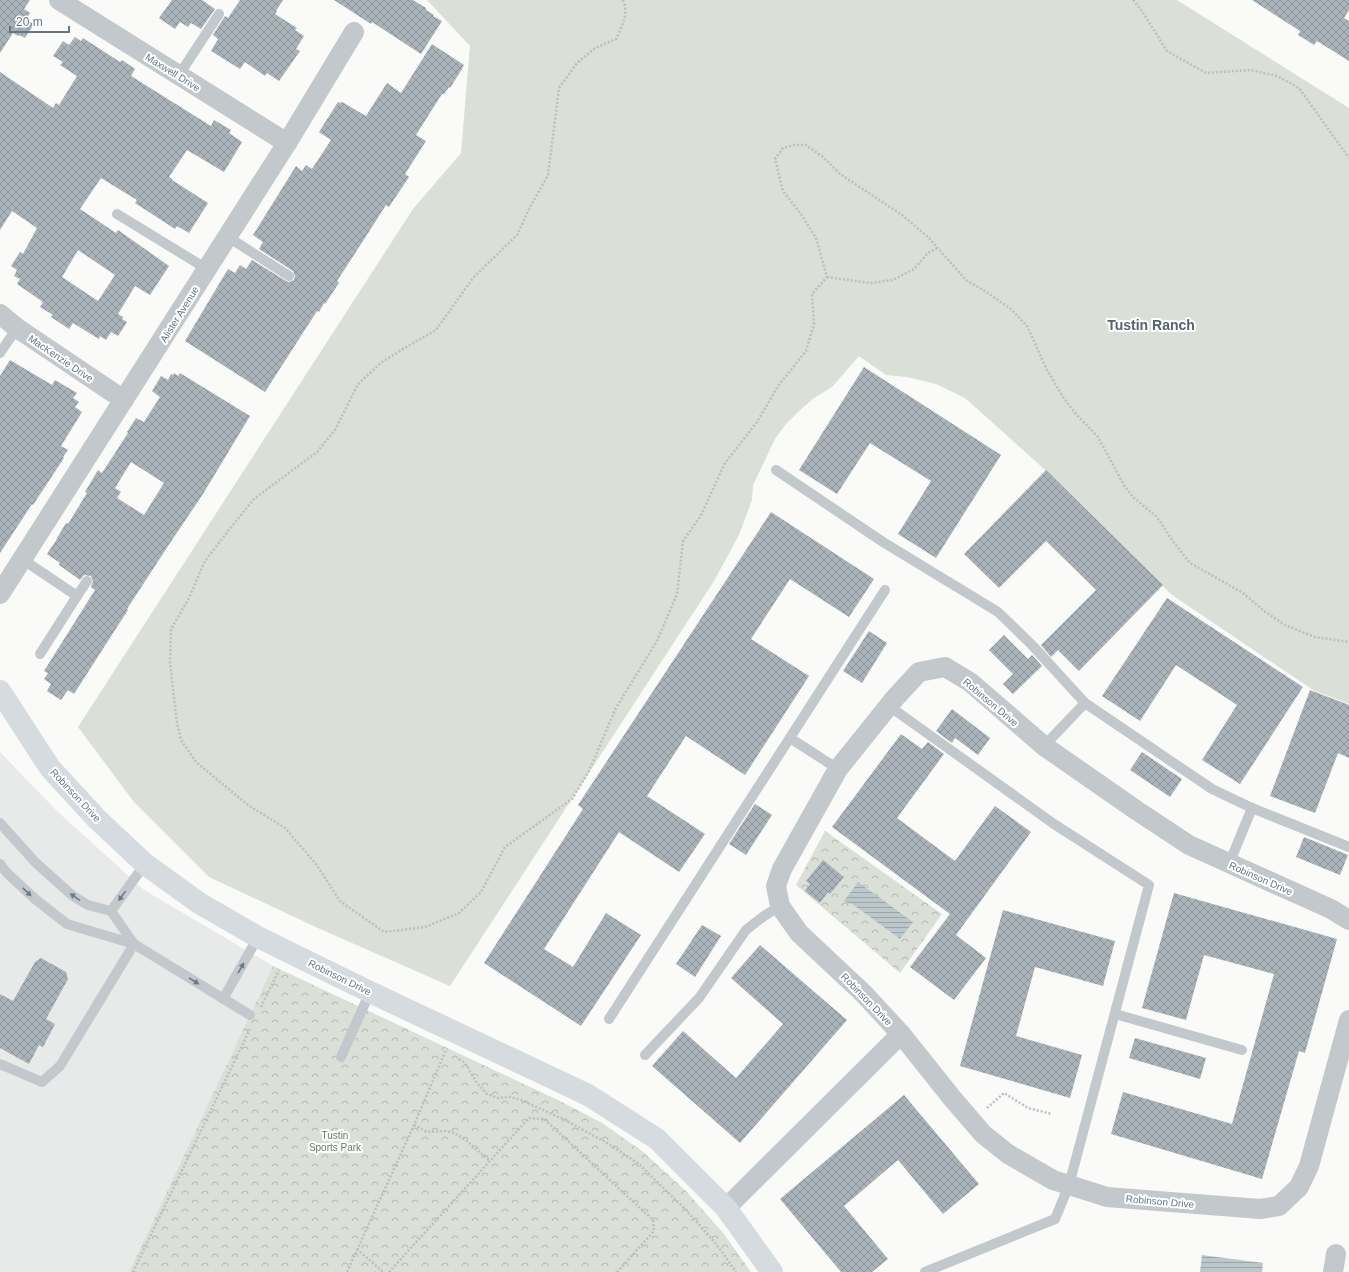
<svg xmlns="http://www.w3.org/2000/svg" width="1349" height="1272" font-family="Arial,sans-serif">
<defs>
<pattern id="park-crowns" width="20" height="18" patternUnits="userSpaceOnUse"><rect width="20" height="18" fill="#dadfd7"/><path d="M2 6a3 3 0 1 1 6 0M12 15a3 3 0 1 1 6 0" fill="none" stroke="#b4b9b4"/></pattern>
<pattern id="water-rules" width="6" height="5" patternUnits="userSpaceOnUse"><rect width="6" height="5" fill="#bbc7cb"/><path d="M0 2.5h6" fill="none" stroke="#9ca6aa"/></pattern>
<pattern id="building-cross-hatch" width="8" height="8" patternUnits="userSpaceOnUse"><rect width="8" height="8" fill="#aab3b9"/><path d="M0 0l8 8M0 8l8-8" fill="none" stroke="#8e969c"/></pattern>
</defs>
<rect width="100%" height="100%" fill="#fafaf8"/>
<polygon fill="#e8e9e9" points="0,752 58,812 144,890 273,966 129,1272 0,1272"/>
<polygon fill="#dadfd7" points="427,0 1177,0 1349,108 1349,704 1313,690 1172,595 1053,477 965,398 936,384 907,377 886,375 859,356 832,387 814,398 799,411 786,424 775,439 753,485 752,500 739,535 714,581 450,986 320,929 209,877 134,802 78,727 413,209 461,153 470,46"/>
<g fill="url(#park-crowns)">
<polygon points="825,831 942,914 900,973 796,885"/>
<polygon points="273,966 560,1101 602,1123 642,1151 686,1191 724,1234 751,1272 129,1272"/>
</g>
<g fill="url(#water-rules)">
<polygon points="858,882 913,922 900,939 851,903 850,904 844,901"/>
<polygon points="1202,1255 1263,1263 1262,1272 1200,1272"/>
</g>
<g fill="url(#building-cross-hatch)" fill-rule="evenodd">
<polygon points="0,0 30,0 24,9 30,13 26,20 34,24 25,38 19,35 18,36 13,33 0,53"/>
<polygon points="172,0 202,0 215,9 201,29 191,23 188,27 180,22 175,29 159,18"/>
<polygon points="240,0 283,0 276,11 277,11 275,14 297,28 295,30 304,36 296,49 300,51 279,81 267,73 265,76 245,62 240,69 211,51 218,39 213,35 225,16 228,18"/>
<polygon points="334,0 413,0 426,8 426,10 434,15 433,16 442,21 421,54 372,22 371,24"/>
<polygon points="1252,0 1349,0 1349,10 1344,18 1349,21 1349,61 1317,41 1314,45 1298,35 1300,31"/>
<path d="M 75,37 L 81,41 L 83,38 L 120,62 L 122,60 L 135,69 L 131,76 L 211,126 L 214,120 L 231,130 L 229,133 L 242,142 L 224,172 L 187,150 L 169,177 L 172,179 L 172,180 L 208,203 L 189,233 L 177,226 L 175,229 L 135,203 L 137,200 L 101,178 L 80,209 L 116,233 L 118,230 L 169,266 L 150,295 L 135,286 L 118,314 L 123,317 L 122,319 L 127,322 L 118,336 L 111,332 L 106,340 L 100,336 L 99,339 L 73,323 L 69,329 L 51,317 L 53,315 L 40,307 L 43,302 L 17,284 L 20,279 L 14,276 L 17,270 L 11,266 L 20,252 L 23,254 L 37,228 L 12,211 L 0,230 L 0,72 L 53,108 L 56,103 L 59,105 L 77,76 L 60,65 L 63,62 L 53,56 L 63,41 L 69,45 ZM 78,250 L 115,275 L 98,301 L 62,277 Z"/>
<polygon points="432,44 464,65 462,69 450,88 449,87 444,94 442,94 416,135 426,141 405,174 409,177 389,207 386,205 363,241 337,281 339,283 325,304 324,303 319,312 317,311 265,392 185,341 228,269 235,273 240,265 246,269 252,260 286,281 289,282 294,280 295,276 293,271 259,249 263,242 253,235 296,166 302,171 306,165 312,169 331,140 319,132 338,102 340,103 342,102 366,116 387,83 401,93"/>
<polygon points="10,360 52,385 55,380 77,393 73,398 79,402 75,407 82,412 61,446 68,450 63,457 64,458 33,505 32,504 0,553 0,376"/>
<polygon points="864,367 1001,455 936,558 898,534 931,481 870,443 837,494 799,470"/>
<path d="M 174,373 L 178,376 L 180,373 L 250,416 L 203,494 L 168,546 L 127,609 L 128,610 L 115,630 L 74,694 L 68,690 L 61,700 L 47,691 L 51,684 L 44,679 L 48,673 L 44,671 L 95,590 L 91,587 L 93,581 L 91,576 L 84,575 L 80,580 L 59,565 L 60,563 L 47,554 L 57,539 L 57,538 L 66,523 L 68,524 L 87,493 L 85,492 L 98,470 L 102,473 L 128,433 L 127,432 L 136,418 L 144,422 L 160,397 L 152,391 L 161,376 L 168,380 L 171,374 L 173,375 ZM 131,462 L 164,483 L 144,515 L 117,498 L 121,492 L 115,488 Z"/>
<polygon points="1046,470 1163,585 1079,671 1058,650 1051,657 1041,645 1096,590 1046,541 999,588 964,554"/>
<polygon points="771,512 874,579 849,617 790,579 751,639 809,676 745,775 686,736 647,796 705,834 679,872 619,832 544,949 573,967 606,913 641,935 581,1026 484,963 583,809 578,805"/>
<polygon points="1167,598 1303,687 1240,784 1202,760 1237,705 1176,665 1140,721 1102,696"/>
<polygon points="869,631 887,643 862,683 843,671"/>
<polygon points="1004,635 1028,659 1032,655 1042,666 1013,694 1003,684 1013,674 989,650"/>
<polygon points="1310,690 1349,705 1349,758 1338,753 1315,813 1270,796"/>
<polygon points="952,709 990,738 978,755 955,738 952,743 936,731"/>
<polygon points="901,734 922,749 928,742 944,754 897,818 955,861 995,806 1031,832 956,935 986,958 954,1000 910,967 950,914 832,827"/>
<polygon points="1142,752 1182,779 1170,797 1130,770"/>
<polygon points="755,804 772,815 746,855 729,844"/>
<polygon points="1304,837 1348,855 1340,875 1296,857"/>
<polygon points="823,860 844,877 830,894 828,892 820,903 805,891 810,884 806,881"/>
<polygon points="1174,893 1337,939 1305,1053 1299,1051 1262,1179 1111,1134 1123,1092 1232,1124 1274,974 1204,955 1186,1020 1142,1008"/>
<polygon points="1003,910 1115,941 1103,986 1035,967 1016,1036 1082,1055 1070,1098 960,1066"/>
<polygon points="702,925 721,936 695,977 676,964"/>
<polygon points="760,945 847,1020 740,1143 652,1066 683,1031 736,1078 783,1024 731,978"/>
<polygon points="41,958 66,972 68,979 46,1019 55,1024 43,1047 39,1045 29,1064 0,1048 0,994 13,1001 35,962"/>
<polygon points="1135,1038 1206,1058 1200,1079 1129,1058"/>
<polygon points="904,1095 979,1184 943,1214 898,1160 844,1206 888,1259 872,1272 841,1272 780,1199"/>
</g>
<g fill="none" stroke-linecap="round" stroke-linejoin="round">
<g stroke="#bbbfc2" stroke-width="2.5" stroke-dasharray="2 2" stroke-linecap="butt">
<path d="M 623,0 C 629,13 622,26 616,39 L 595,48 L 577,63 L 559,88 L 548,175 L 530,207 L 517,235 L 473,278 L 436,330 L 408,346 L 382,362 L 358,384 L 335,430 L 317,452 L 254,499 L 232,526 L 205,561 L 189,598 L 171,629 L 170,663 L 177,723 L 181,740 L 196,762 L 248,805 L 285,828 L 316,864 L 340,901 L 384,932 L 425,927 L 459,913 L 481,892 L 505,847 L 572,799 L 589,771 L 616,708 L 657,641 L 677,594 L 683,541 L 700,517 L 725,463 L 757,422 L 778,386 L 806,351 L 814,324 L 812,294 L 827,277 L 816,238 L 801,214 L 783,191 L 775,159 L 783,148 L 794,145 L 806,145 L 823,157 L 840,174 L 902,215 L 928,237 L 966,280 L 985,291 L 1011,309 L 1027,326 L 1047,370 L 1063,397 L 1076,414 L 1098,437 L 1125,487 L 1134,498 L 1157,517 L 1172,540 L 1190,563 L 1243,593 L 1264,611 L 1285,625 L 1315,637 L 1349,642"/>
<polyline points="1133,0 1142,11 1167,51 1206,73 1250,70 1277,76 1299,88 1349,158"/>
<polyline points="827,277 870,283 893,280 914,269 928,253 939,247"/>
<polyline points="261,1007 279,970"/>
<polyline points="459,1059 465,1063 477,1083 487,1094 498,1098 510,1097 521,1100 565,1120 607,1143 639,1164 686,1210 717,1245 736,1272"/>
<polyline points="987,1108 1004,1093 1028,1108 1052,1114"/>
<polyline points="414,1125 427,1132 446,1131 454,1133 463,1138 490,1161"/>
<polyline points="357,1249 383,1272"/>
<polyline points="133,1272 250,1029"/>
<polyline points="347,1272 414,1125 446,1050"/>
<polyline points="389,1272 529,1118 544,1119 653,1220 654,1231 617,1272"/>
</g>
<g stroke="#c3c8cc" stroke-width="10">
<polyline points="179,75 219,14"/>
<polyline points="117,214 207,269"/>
<polyline points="228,237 289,276"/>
<polyline points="0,353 17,328"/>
<polyline points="776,470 883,542 998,612 1031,644 1085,703 1212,789 1252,808 1349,847"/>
<polyline points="22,559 77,596 40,654"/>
<polyline points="77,596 87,581"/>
<polyline points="889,706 1054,824 1149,885 1069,1185 1055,1219 925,1272"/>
<polyline points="790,738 838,769"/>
<polyline points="1044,746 1085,703"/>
<polyline points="0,823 36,863 73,896 88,905 111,911"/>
<polyline points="0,864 7,873 35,899 67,924 134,944 60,1066 42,1082 0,1064"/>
<polyline points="145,864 111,911 134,944 250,1015"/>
<polyline points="1229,864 1252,808"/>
<polyline points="223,999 258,937"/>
<polyline points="1115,1014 1242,1050"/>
<polyline points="609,1019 885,590"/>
<polyline points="645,1055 699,998 746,930 764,916 780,906"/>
<polyline points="341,1057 370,992"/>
</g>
<g stroke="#c3c8cc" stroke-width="20">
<polyline points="59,0 287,143"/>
<polyline points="0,314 17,328 124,400"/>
<polyline points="0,594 287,143 354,32"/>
<polyline points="1349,920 1331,909 1189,845 1136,810 1044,746 970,682 945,667 919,672 895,698 838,769 782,869 776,886 780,906 799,933 864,994 901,1034 952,1098 983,1134 1008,1154 1053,1180 1107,1197 1260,1209 1279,1206 1299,1187 1309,1166 1349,1020"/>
<polyline points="726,1208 901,1034"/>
<polyline points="1333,1272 1336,1254"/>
</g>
<polyline stroke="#d6dbdf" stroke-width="22" points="0,691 50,768 97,819 145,864 199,903 258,937 370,992 588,1095 657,1139 726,1208 772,1272"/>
</g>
<defs><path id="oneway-solid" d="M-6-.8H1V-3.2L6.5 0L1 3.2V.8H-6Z"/></defs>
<g fill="#6a7a87">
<use href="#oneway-solid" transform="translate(27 892) rotate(44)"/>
<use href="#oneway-solid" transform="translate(122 896) rotate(126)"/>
<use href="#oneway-solid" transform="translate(75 897) rotate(-146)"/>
<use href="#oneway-solid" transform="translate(241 968) rotate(-60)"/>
<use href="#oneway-solid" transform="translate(194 981) rotate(32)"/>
</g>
<g text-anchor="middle" stroke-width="4" stroke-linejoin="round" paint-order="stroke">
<g font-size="10" fill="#657683" stroke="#fff">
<text transform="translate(173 72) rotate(32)" y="4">Maxwell Drive</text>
<text transform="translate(179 314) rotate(-58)" y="4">Alister Avenue</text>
<text transform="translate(61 358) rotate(34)" y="4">MacKenzie Drive</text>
<text transform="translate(991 702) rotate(40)" y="4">Robinson Drive</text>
<text transform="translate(76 795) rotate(47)" y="4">Robinson Drive</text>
<text transform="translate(1261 878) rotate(24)" y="4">Robinson Drive</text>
<text transform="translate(340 977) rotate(26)" y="4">Robinson Drive</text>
<text transform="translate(867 999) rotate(46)" y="4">Robinson Drive</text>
<text transform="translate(1160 1201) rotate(5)" y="4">Robinson Drive</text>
</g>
<g font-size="10" fill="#687a64" stroke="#fff">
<text x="335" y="1139">Tustin<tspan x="335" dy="12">Sports Park</tspan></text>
</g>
<g font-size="14" font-weight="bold" fill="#57646e" stroke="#fff">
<text x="1151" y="330">Tustin Ranch</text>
</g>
</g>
<path d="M10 26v6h59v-6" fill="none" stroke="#657683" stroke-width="2"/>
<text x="16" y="26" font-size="12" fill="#657683" stroke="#ffffff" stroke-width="3" paint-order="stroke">20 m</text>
</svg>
